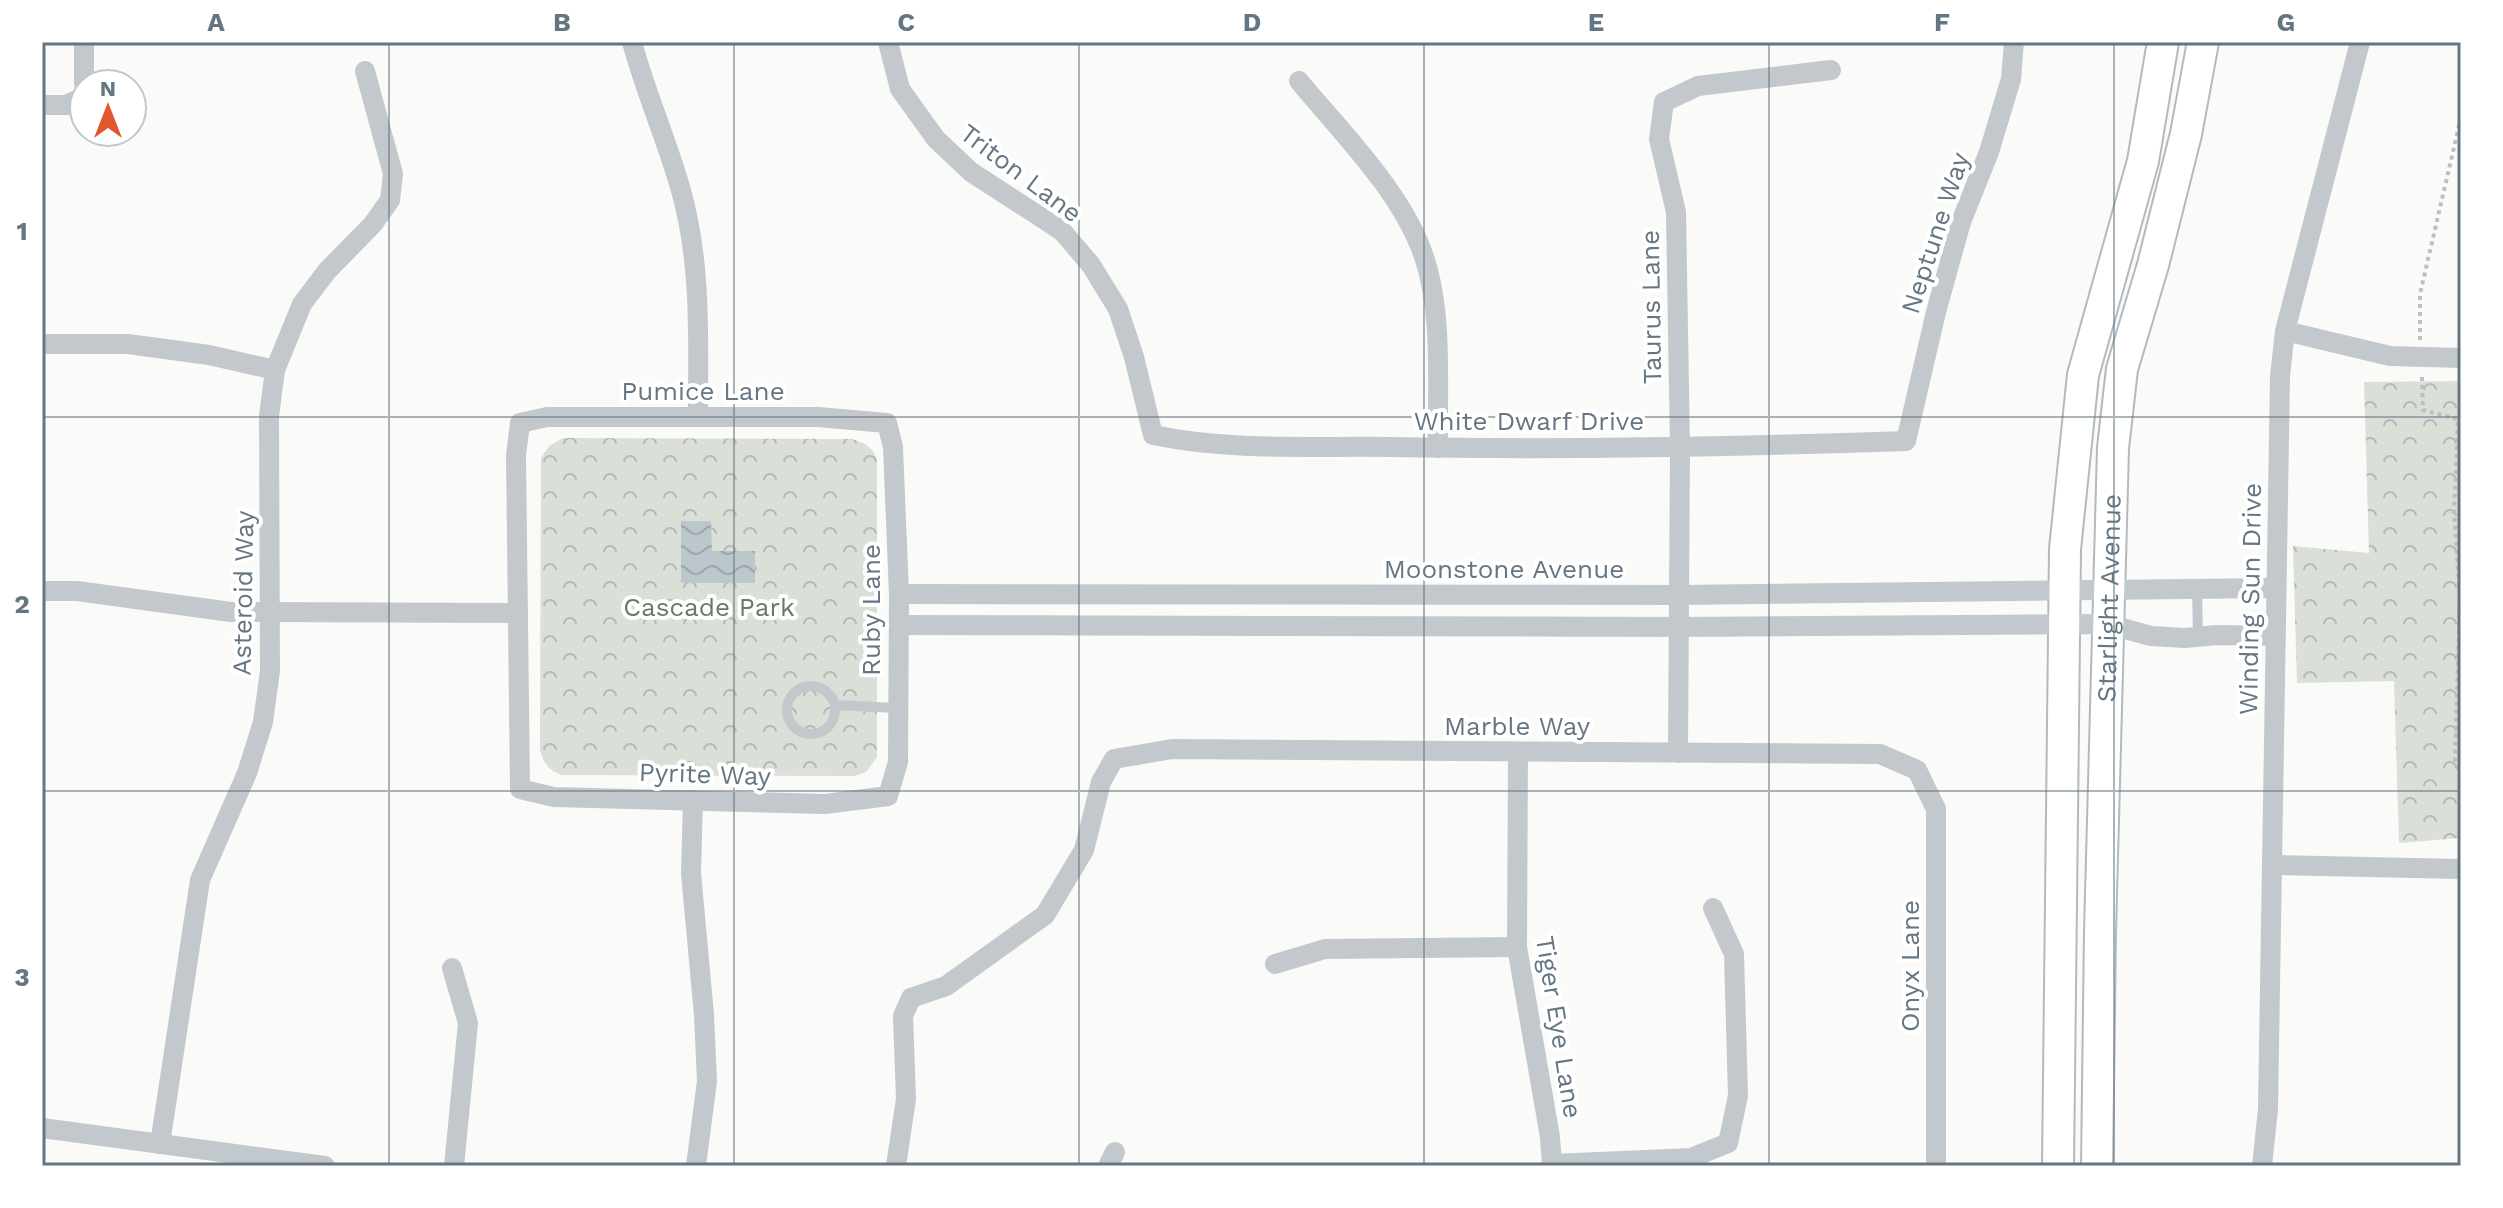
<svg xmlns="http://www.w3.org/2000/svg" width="2503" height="1208" font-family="'Work Sans',sans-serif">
<defs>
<pattern id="park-crowns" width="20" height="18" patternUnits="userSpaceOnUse" patternTransform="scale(2)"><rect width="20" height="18" fill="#dadfd7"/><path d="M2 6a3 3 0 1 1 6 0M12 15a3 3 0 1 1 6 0" fill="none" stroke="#b4b9b4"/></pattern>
<pattern id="water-waves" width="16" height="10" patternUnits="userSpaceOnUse" patternTransform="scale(2)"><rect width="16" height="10" fill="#bbc7cb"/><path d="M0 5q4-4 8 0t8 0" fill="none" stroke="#9ca6aa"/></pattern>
</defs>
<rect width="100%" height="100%" fill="#fafaf8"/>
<g fill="url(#park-crowns)">
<polygon points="2461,381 2461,838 2399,843 2394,681 2297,683 2293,546 2369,553 2364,382"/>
<path d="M 563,438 L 852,439 C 865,443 873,447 877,460 L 877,757 L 866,772 L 855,776 L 563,775 C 550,772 543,763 540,750 L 541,458 L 549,446 Z"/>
</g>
<polygon fill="url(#water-waves)" points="681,521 711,521 712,551 755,551 755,583 681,583"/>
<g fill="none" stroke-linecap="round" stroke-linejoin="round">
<g stroke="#b3babf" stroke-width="34">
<g id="secondary">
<polyline points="2058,1166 2065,549 2083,375 2143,161 2163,42"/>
<path id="s1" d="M 2097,1166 L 2100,932 L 2113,448 L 2122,369 L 2153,265 L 2186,134 L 2203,42"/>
</g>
</g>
<g stroke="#bbbfc2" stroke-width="4" stroke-dasharray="4 4" stroke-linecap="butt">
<polyline points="2420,340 2420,294 2461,117"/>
<polyline points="2422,377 2423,410 2458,419 2454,512 2460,597 2455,759 2461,778"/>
</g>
<g stroke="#c3c8cc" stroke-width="10">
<polyline points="2197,590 2198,637"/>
<circle cx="811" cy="710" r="24"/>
<polyline points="835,705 897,708"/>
</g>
<g stroke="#c3c8cc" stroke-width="20">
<polyline points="84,42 84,84"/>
<path d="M 632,42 C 645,91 666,138 680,187 C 702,262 698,340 698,417"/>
<path d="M 888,42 L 900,89 L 936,139 L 971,172 L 1062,231 L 1091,265 L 1118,309 L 1134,357 L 1153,435 C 1230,451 1311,446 1389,447 C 1561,450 1734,447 1906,441 L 1936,312 L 1961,222 L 1989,152 L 2011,79 L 2014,42"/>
<path d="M 1299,81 C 1342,133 1405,195 1425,260 C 1443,316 1437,389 1438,448"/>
<polyline points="42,105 66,105 84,97"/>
<polyline points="2285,331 2390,356 2461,358"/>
<polyline points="42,344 128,344 209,355 275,370"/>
<polygon points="547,417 818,417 887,423 893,447 899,594 898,762 888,796 825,804 554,797 520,789 516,455 520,423"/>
<polyline points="42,591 77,591 231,612 518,613"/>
<polyline points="899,594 1679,595 2275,588"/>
<polyline points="899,625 1679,627 2107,624 2151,636 2185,638 2217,635 2274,636"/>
<polyline points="1518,752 1517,947 1550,1137 1552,1166"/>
<polyline points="1678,753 1680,447 1676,212 1659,139 1664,102 1698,86 1831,70"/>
<polyline points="693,800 691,873 704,1015 707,1081 696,1166"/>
<polyline points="2273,865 2461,869"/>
<polyline points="1275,964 1325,949 1517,947"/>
<polyline points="452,968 468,1023 454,1166"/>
<polyline points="42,1128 325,1166"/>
<polyline points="160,1144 200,880 247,773 263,722 270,671 269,416 275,370 302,304 327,271 373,224 390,200 393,174 365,71"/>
<polyline points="1552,1164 1691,1158 1728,1143 1738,1096 1734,954 1713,908"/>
<polyline points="896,1166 906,1099 903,1016 911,998 946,986 1045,915 1084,850 1101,782 1114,759 1172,749 1880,754 1917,770 1936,809 1936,1166"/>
<polyline points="1108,1166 1115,1152"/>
<polyline points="2262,1166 2268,1109 2280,376 2285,331 2360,42"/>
</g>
<use href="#secondary" stroke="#fff" stroke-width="30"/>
</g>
<path fill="none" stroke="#657683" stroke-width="2" stroke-opacity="0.55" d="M 389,42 L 389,1166M 734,42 L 734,1166M 1079,42 L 1079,1166M 1424,42 L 1424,1166M 1769,42 L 1769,1166M 2114,42 L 2114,1166M 42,417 L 2461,417M 42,791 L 2461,791"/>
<g text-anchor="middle" stroke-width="8" stroke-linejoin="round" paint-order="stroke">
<g font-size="26" fill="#657683" stroke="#fff">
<text transform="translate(1021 173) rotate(37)" y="9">Triton Lane</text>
<text transform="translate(1935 233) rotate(-72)" y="9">Neptune Way</text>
<text transform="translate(1651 307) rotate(-91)" y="9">Taurus Lane</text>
<text x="703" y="400">Pumice Lane</text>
<text x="1529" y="430">White Dwarf Drive</text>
<text x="1504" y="578">Moonstone Avenue</text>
<text transform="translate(243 593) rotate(-89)" y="9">Asteroid Way</text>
<text dy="9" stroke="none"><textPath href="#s1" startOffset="568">Starlight Avenue</textPath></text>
<text transform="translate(2250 599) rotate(-89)" y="9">Winding Sun Drive</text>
<text transform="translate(871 610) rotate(-90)" y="9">Ruby Lane</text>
<text x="1517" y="735">Marble Way</text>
<text transform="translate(705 774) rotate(2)" y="9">Pyrite Way</text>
<text transform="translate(1910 966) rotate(-90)" y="9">Onyx Lane</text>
<text transform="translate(1559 1027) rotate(81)" y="9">Tiger Eye Lane</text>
</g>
<g font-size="26" fill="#687a64" stroke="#fff">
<text x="709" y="616">Cascade Park</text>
</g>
</g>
<rect width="2503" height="1208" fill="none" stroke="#ffffff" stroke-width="88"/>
<g transform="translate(108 108)"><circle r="38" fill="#ffffff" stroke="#c1c8cd" stroke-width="2"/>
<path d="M0-6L14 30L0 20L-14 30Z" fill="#e4572e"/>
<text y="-12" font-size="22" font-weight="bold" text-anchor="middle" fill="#657683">N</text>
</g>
<rect x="44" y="44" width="2415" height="1120" fill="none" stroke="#657683" stroke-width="3"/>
<g font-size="26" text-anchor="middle" font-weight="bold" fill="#657683">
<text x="216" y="31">A</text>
<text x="562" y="31">B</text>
<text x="906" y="31">C</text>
<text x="1252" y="31">D</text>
<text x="1596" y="31">E</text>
<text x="1942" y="31">F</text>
<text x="2286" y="31">G</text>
<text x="22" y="240">1</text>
<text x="22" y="613">2</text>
<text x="22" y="986">3</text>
</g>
</svg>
